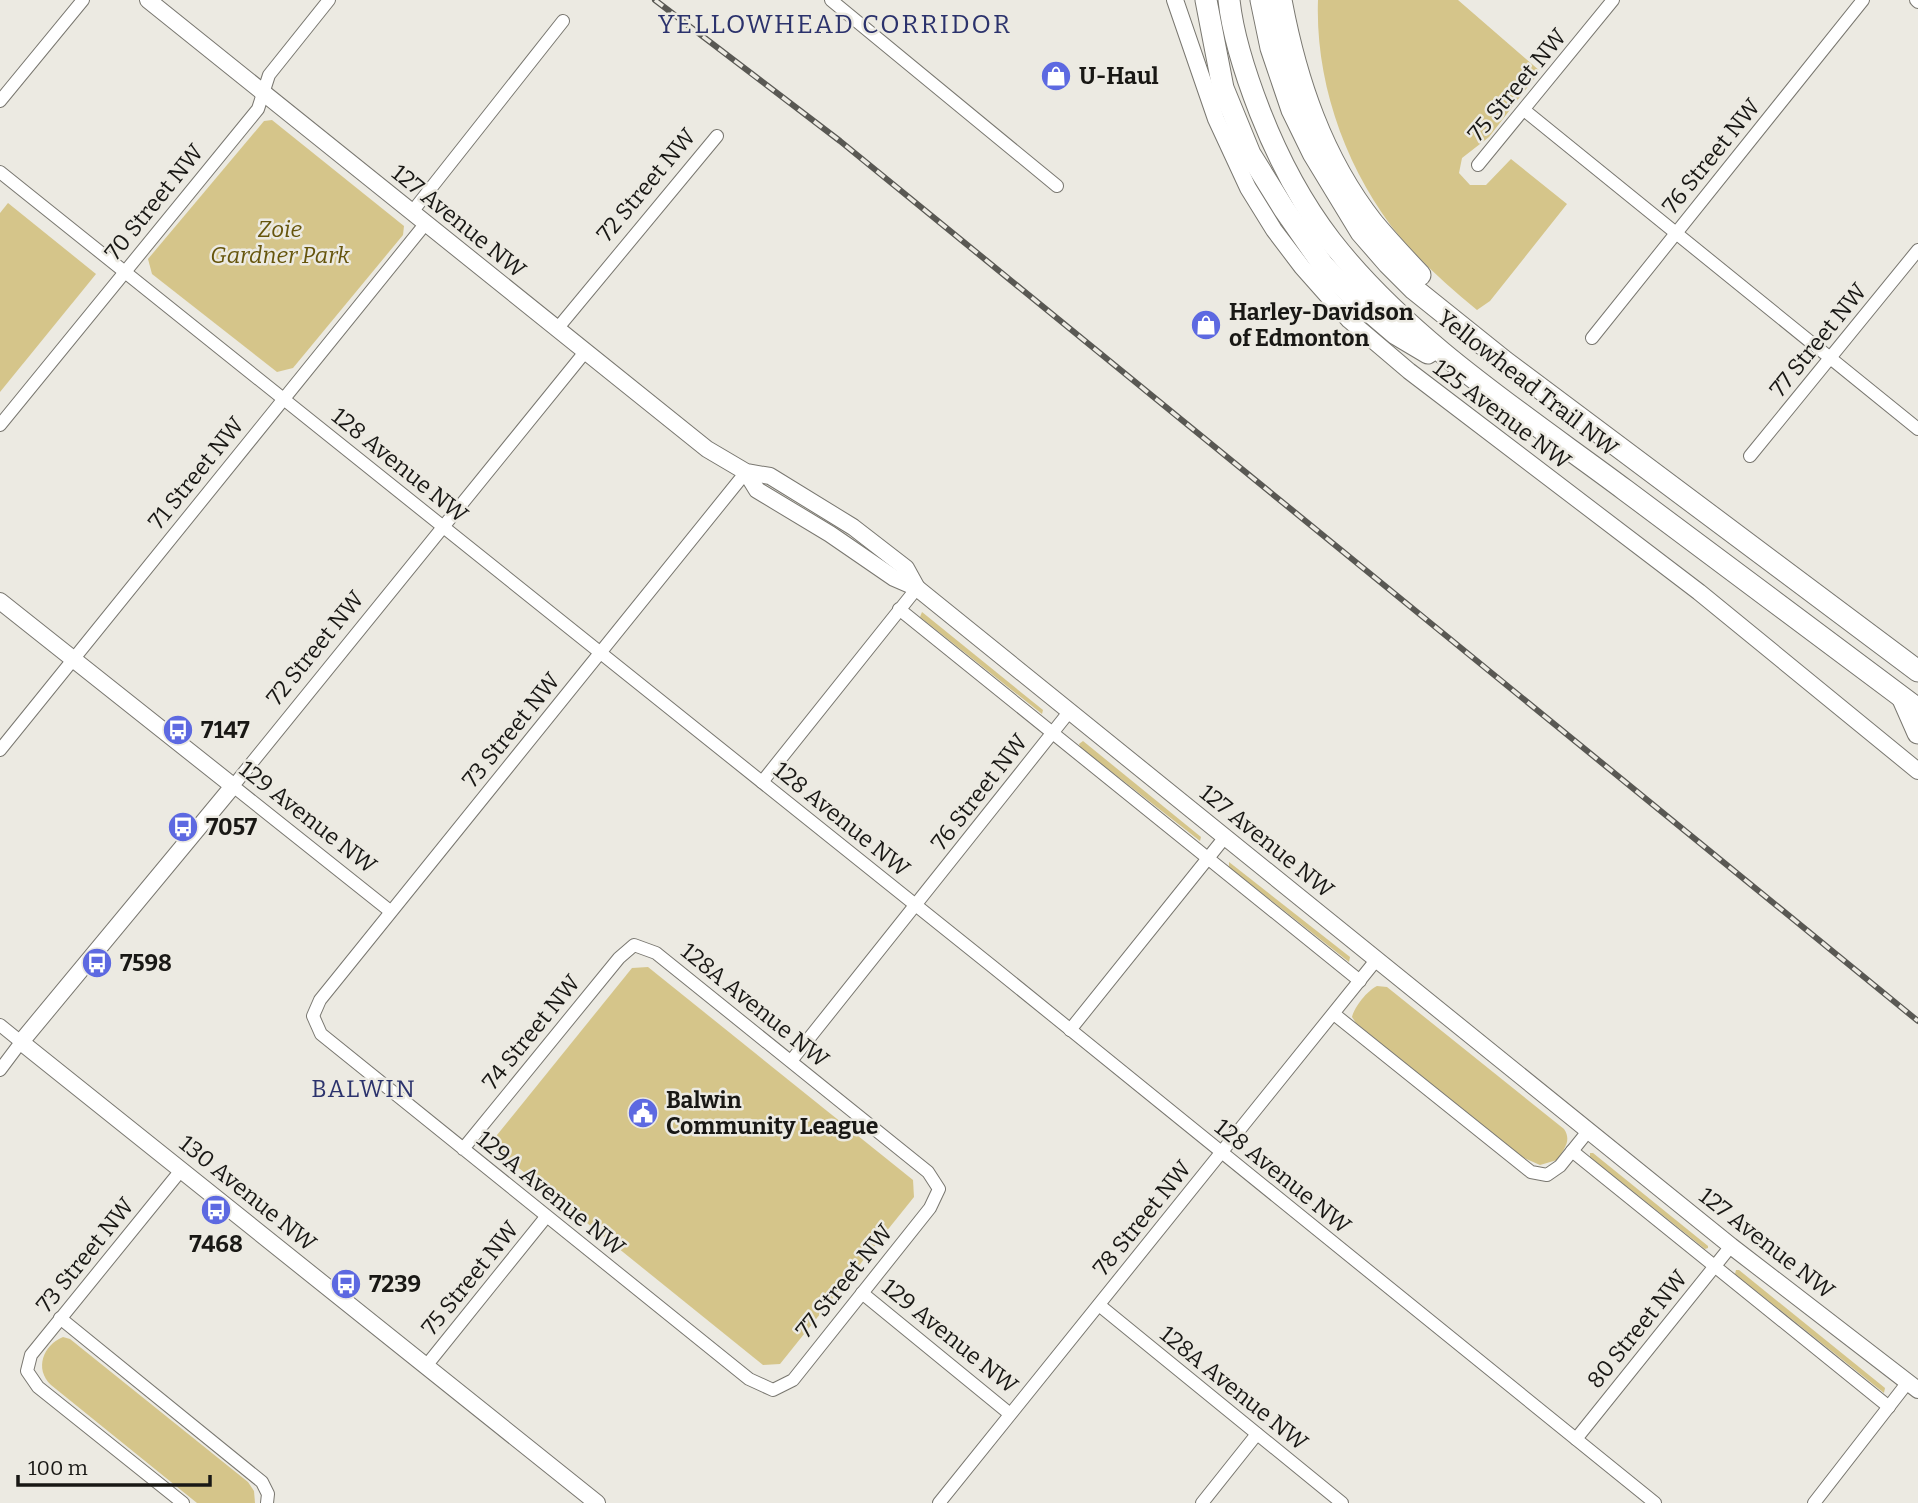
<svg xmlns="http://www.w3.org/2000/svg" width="1918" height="1503" font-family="Bitter,serif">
<rect width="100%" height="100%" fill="#eceae2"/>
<g fill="#d5c58a">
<path d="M 1318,0 L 1458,0 L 1540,71 L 1489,137 L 1462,158 L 1459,173 L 1470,185 L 1486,185 L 1511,159 L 1567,204 L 1490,301 L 1477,310 C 1450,288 1423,264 1400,237 C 1347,172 1315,84 1318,0 Z"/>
<polygon points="272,120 404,226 403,235 293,368 277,372 152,274 148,259 264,121"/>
<polygon points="8,203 96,274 0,392 0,213"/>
<polygon points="922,612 1043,710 1042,714 920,617"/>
<polygon points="1083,741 1201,837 1200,841 1080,747 1079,744"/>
<polygon points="1229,862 1350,957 1349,962 1229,867"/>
<polygon points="648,967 913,1180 914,1197 780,1364 763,1365 499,1152 497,1135 632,968"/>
<path d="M 1377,986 L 1387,987 L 1564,1129 C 1572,1141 1564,1149 1557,1160 L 1540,1165 L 1524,1158 L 1356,1023 L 1352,1017 C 1355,1006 1367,991 1377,986 Z"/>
<polygon points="1590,1153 1593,1153 1708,1246 1708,1248 1705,1249 1590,1157"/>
<polygon points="1736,1270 1739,1270 1885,1388 1884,1393 1735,1274"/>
<path d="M 63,1337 L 70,1339 L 248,1482 L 254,1491 L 255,1503 L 197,1503 L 51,1385 C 34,1369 43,1345 63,1337 Z"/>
</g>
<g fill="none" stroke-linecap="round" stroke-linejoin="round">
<g stroke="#797770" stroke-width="14">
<g id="street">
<polyline points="831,0 1057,186"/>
<polyline points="1916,0 1918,2"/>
<polyline points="0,101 83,0"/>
<polyline points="1524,110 1918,429"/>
<polyline points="1478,165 1613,0"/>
<polyline points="0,172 993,967 1655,1503"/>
<polyline points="412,212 563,21"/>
<polyline points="557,329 717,136"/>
<polyline points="1592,338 1863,0"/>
<polyline points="0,425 258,109 269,75 329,0"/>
<polyline points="1750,456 1918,250"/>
<polyline points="899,609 1360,981"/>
<polyline points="0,750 426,223"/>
<polyline points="762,782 917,588"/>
<polyline points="390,911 233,786 585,352"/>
<polyline points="1334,1014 1531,1172 1547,1175 1560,1166 1589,1130"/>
<polyline points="0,1025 21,1042 0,1070"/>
<polyline points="1070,1030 1225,837"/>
<polyline points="791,1061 1069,712"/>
<polyline points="463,1149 619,958 634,945 656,953 928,1172 939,1189 930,1208 793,1380 773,1390 749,1379 321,1034 313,1016 320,1000 746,472"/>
<polyline points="1572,1151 1889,1407"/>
<polyline points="182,1169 31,1355 27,1371 38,1387 183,1503"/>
<polyline points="862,1293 1010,1414"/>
<polyline points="1099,1305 1342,1503"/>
<polyline points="60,1318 262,1482 268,1494 267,1503"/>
<polyline points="426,1366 546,1217"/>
<polyline points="1576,1439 1731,1246"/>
<polyline points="939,1503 1377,959"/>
<polyline points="1202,1503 1257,1434"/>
<polyline points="1814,1503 1908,1382"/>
</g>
</g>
<g stroke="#797770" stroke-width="18">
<g id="secondary">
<polyline points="148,0 707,449 746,472 770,476 853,527 906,568 917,588"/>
<polyline points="1175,0 1216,119 1248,188 1274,230 1302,267 1349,320 1409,371 1699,592 1918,771"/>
<polyline points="746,472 757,490 830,534 894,578 917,588 1731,1246 1918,1390"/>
<polyline points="0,601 233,786 21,1042 597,1503"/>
</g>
</g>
<g stroke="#797770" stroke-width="23">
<g id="highway">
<polyline points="1206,0 1223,88 1250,154 1284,209 1323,265 1355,299 1396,334 1428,353"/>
<path d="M 1229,0 C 1233,38 1246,76 1260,112 C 1278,158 1301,202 1331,241 C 1408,340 1526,416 1625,490 C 1723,563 1820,636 1918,709"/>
<polyline points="1261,0 1271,48 1292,110 1313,153 1361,232 1388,263 1414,289 1505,362 1918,671"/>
<path d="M 1281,0 C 1296,80 1322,158 1373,223 C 1388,241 1404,258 1420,275"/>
<polyline points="1903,699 1918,733"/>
</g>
</g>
<use href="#street" stroke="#fff" stroke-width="12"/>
<use href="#secondary" stroke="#fff" stroke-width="16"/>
<use href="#highway" stroke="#fff" stroke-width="21"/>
<g stroke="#595853" stroke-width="6">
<polyline id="rail" points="655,0 840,141 1918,1021"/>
</g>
<use href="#rail" stroke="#eceae2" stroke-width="3.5" stroke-dasharray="10" stroke-linecap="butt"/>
</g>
<defs>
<g id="shop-disc" transform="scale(1.575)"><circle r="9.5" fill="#5d69e1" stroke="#eceae2"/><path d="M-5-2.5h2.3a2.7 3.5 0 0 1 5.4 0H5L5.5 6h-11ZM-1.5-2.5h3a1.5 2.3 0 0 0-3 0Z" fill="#fff"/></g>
<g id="bus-disc" transform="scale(1.575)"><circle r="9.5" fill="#5d69e1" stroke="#eceae2"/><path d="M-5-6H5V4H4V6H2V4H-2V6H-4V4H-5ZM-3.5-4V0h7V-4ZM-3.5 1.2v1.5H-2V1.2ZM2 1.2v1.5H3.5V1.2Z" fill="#fff"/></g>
<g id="civic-disc" transform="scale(1.575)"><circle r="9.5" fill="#5d69e1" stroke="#eceae2"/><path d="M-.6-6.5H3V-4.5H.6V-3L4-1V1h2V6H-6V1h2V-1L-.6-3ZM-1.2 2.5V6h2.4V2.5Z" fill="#fff"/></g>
</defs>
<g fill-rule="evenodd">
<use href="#shop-disc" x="1056" y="76"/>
<use href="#shop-disc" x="1206" y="325"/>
<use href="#bus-disc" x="178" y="730"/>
<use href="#bus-disc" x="183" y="827"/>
<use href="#bus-disc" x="97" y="963"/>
<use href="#civic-disc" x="643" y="1113"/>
<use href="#bus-disc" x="216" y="1210"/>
<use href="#bus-disc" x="346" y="1284"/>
</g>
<g text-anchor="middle" stroke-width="5" stroke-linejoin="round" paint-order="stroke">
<g font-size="23" font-weight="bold" fill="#191815" stroke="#eceae2" text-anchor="start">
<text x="1079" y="84">U-Haul</text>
<text x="1229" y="320">Harley-Davidson<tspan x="1229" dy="26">of Edmonton</tspan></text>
<text x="201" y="738">7147</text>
<text x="206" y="835">7057</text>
<text x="120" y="971">7598</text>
<text x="666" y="1108">Balwin<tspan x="666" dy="26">Community League</tspan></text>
<text x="216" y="1252" text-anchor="middle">7468</text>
<text x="369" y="1292">7239</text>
</g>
<g font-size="23" fill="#191815" stroke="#eceae2">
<text transform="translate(1517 85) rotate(-50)" y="8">75 Street NW</text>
<text transform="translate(1711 156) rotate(-51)" y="8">76 Street NW</text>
<text transform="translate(646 185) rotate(-50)" y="8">72 Street NW</text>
<text transform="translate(154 202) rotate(-51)" y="8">70 Street NW</text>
<text transform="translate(459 221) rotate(39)" y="8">127 Avenue NW</text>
<text transform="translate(1818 340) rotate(-51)" y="8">77 Street NW</text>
<text transform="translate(1528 383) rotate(38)" y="8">Yellowhead Trail NW</text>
<text transform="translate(1502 414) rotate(37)" y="8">125 Avenue NW</text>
<text transform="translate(400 465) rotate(39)" y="8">128 Avenue NW</text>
<text transform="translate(196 473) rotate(-51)" y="8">71 Street NW</text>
<text transform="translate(315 648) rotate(-51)" y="8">72 Street NW</text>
<text transform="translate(511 730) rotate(-51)" y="8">73 Street NW</text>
<text transform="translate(979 792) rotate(-52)" y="8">76 Street NW</text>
<text transform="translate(308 817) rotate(38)" y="8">129 Avenue NW</text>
<text transform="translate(842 819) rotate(39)" y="8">128 Avenue NW</text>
<text transform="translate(1267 841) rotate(39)" y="8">127 Avenue NW</text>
<text transform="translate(755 1005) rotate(39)" y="8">128A Avenue NW</text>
<text transform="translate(531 1032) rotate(-51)" y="8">74 Street NW</text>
<text transform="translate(1283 1176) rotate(39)" y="8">128 Avenue NW</text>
<text transform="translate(248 1193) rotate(39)" y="8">130 Avenue NW</text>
<text transform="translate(551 1193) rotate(39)" y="8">129A Avenue NW</text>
<text transform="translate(1142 1218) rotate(-51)" y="8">78 Street NW</text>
<text transform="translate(1767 1243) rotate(38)" y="8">127 Avenue NW</text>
<text transform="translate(85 1255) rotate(-51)" y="8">73 Street NW</text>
<text transform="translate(470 1278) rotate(-51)" y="8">75 Street NW</text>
<text transform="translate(844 1281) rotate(-51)" y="8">77 Street NW</text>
<text transform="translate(1637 1329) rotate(-51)" y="8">80 Street NW</text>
<text transform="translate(950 1336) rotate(39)" y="8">129 Avenue NW</text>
<text transform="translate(1234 1388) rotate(39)" y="8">128A Avenue NW</text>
</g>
<g font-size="23" font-style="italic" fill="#66550c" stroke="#eceae2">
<text x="280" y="237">Zoie<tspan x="280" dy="26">Gardner Park</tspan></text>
</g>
<g font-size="24" letter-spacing="2" fill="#2b326c" stroke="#eceae2">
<text x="364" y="1097">BALWIN</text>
</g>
<g font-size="26" letter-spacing="2" fill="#2b326c" stroke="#eceae2">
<text x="835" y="33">YELLOWHEAD CORRIDOR</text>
</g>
</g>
<path d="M18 1475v10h192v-10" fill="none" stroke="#191815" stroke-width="3.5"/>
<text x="28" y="1475" font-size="21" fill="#191815" stroke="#eceae2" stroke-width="5" paint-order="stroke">100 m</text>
</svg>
